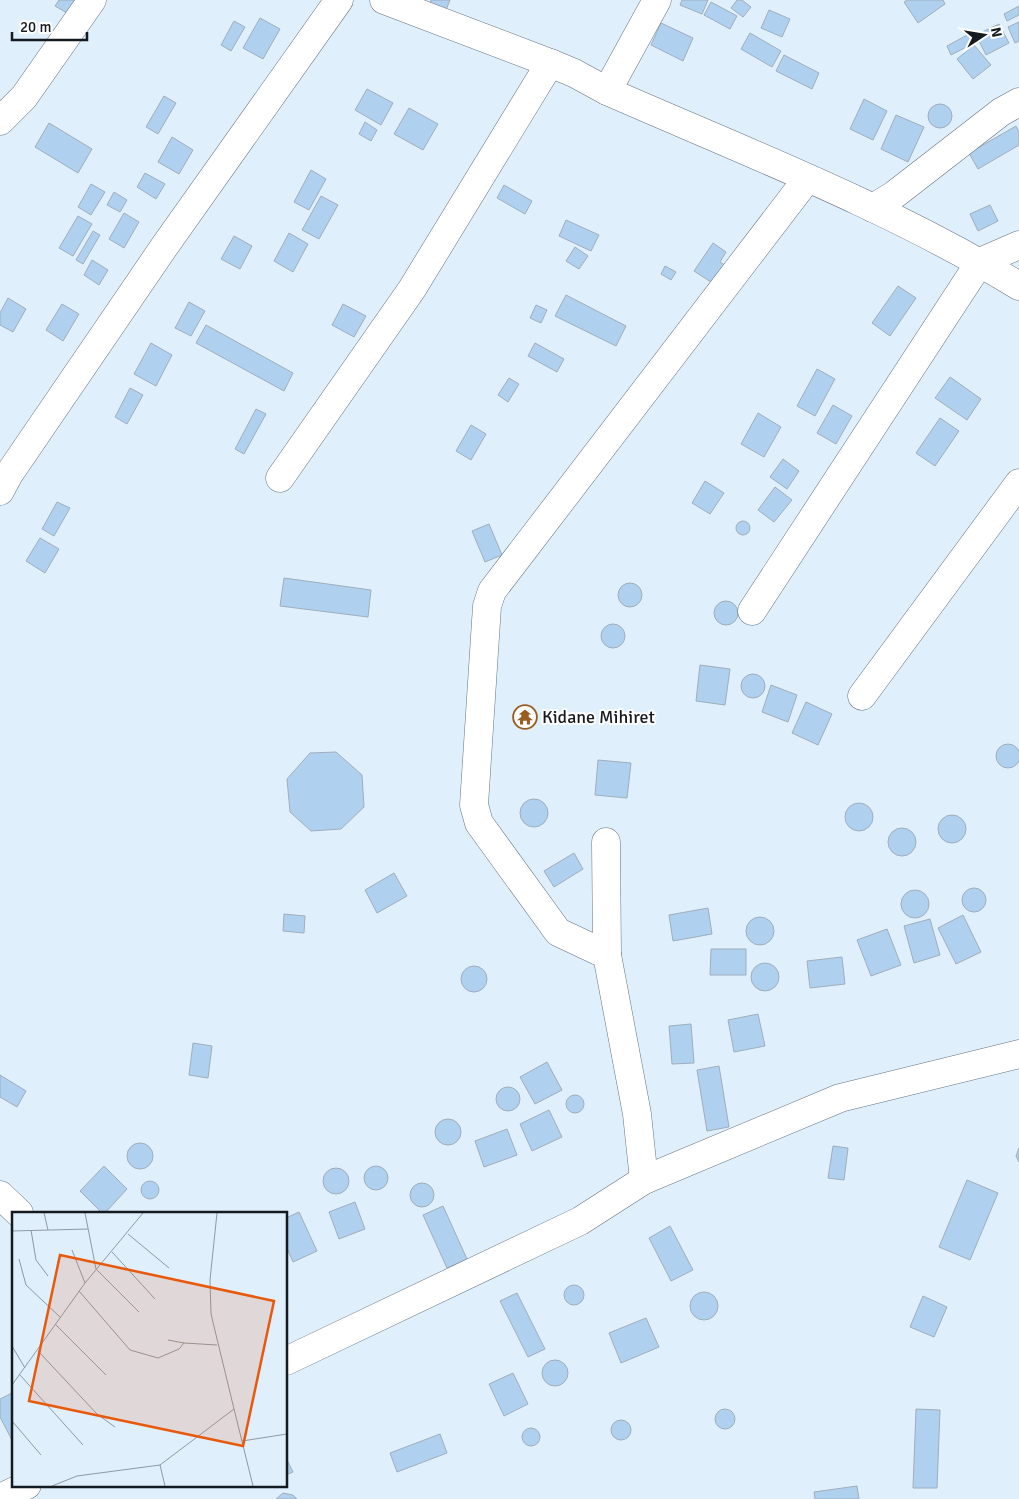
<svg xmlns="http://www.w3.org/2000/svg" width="1019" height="1499" font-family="Signika,sans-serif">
<rect width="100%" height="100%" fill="#dfeffc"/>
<g fill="#afd1ef" stroke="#9faebb">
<polygon points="59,0 82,0 72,16 55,6"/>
<polygon points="431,0 450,0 443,18 427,11"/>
<polygon points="682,0 708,0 702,14 680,5"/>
<polygon points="737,0 742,0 751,7 743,17 731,8"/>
<polygon points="907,0 943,0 945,4 918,23 904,2"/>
<polygon points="711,2 737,16 730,29 704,15"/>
<polygon points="1019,6 1019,15 1007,21 1004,14"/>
<polygon points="769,10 790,19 782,37 761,28"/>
<polygon points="260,18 280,29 263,59 243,48"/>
<polygon points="234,21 245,27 231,51 221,45"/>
<polygon points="1019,22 1019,41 1015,43 1008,27"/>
<polygon points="661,23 693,38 683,61 651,45"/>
<polygon points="999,24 1009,43 986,55 976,35"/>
<polygon points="750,33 781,51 772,67 741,49"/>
<polygon points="969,34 974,43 951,55 947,46"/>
<polygon points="974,45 991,65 973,79 957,59"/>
<polygon points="784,55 819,73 812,89 776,71"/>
<polygon points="367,89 393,103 381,125 355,110"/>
<polygon points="164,96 176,103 158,134 146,127"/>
<polygon points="864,99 887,111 873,140 850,129"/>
<circle cx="940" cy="116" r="12"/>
<polygon points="409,108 438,124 423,150 394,134"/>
<polygon points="896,115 924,127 908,162 881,149"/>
<polygon points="365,122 377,130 371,141 359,134"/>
<polygon points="49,123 92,149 78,173 35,147"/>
<polygon points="1016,126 1019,132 1019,145 978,169 969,153"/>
<polygon points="172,137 193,150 179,174 158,162"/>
<polygon points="311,170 326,179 309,210 294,202"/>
<polygon points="145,173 165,184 156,199 137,187"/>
<polygon points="91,184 105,192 91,215 78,207"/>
<polygon points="504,185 532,201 525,214 497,198"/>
<polygon points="114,192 127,200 120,212 107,205"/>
<polygon points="321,196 338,205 319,239 302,230"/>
<polygon points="990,205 998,221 978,231 970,214"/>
<polygon points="124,213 139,222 124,248 109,239"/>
<polygon points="78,216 92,224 73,256 59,248"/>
<polygon points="566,220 599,235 591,251 559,236"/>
<polygon points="93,231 100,235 83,264 76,260"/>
<polygon points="289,233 308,244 293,272 274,261"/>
<polygon points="234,236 252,246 240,269 221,259"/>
<polygon points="713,243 726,252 720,262 729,268 717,286 694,271"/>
<polygon points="575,247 588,256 579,269 566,261"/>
<polygon points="92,260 108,270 99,285 84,275"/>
<polygon points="665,266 676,272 671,280 661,274"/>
<polygon points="898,286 916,298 890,336 872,323"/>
<polygon points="566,295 626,326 616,346 555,316"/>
<polygon points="8,298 26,309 13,332 0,325 0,313"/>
<polygon points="189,302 205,311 191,336 175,328"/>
<polygon points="62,304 79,314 63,341 46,330"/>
<polygon points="343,304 366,316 354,337 332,325"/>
<polygon points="536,305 547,310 541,323 530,318"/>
<polygon points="206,325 293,373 284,391 196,343"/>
<polygon points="151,343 172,355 156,386 134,374"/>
<polygon points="535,343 564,359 557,372 528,356"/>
<polygon points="817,369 835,379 815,416 797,406"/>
<polygon points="950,377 981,399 967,420 935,398"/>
<polygon points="509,378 519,384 508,402 498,395"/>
<polygon points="130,388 143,395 127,424 115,417"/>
<polygon points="833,405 852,416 836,444 817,433"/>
<polygon points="256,409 266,414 244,454 235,449"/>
<polygon points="758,413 781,427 764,457 741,444"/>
<polygon points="940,418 959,431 935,466 916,453"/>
<polygon points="471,425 486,434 471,460 456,451"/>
<polygon points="783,459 799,471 787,489 770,477"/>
<polygon points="705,481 724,493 710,514 692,503"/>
<polygon points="775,487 792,500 774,522 758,510"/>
<polygon points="57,502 70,508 54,536 42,529"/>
<circle cx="743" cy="528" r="7"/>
<polygon points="489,524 502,555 485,562 472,531"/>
<polygon points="40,538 59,549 45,573 26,561"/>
<polygon points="284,578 371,590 368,617 280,606"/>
<circle cx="630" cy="595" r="12"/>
<circle cx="726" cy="613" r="12"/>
<circle cx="613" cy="636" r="12"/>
<polygon points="700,665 730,669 725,705 696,701"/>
<circle cx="753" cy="686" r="12"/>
<polygon points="771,685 797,695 788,722 762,712"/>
<polygon points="806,702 832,714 818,745 792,733"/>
<circle cx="1008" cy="756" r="12"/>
<polygon points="336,752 362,775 364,807 341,829 311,831 290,812 287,779 310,753"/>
<polygon points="598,760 631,763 627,798 595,795"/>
<circle cx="534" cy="813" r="14"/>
<circle cx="859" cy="817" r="14"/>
<circle cx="952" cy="829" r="14"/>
<circle cx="902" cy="842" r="14"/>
<polygon points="574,853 583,869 554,887 544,871"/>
<polygon points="394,873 407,896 377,913 365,890"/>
<circle cx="974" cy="900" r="12"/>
<circle cx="915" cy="904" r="14"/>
<polygon points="708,908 712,934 673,941 669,915"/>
<polygon points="284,914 305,916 304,933 283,931"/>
<polygon points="963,915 981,952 956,964 938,928"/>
<circle cx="760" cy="931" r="14"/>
<polygon points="930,919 940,955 914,963 904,926"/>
<polygon points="887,929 901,965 871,976 857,940"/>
<polygon points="711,949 746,949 746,975 710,975"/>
<polygon points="842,957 845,984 810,988 807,961"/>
<circle cx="765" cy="977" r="14"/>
<circle cx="474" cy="979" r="13"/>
<polygon points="758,1014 765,1046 734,1052 728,1020"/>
<polygon points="691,1024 694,1063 672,1064 669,1026"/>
<polygon points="193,1043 212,1046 208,1078 189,1075"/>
<polygon points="547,1062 562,1090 535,1104 520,1077"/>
<polygon points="719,1066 729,1127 707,1131 697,1070"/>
<polygon points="0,1075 26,1091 17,1107 0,1097"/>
<circle cx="508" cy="1099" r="12"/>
<circle cx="575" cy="1104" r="9"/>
<polygon points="549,1110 562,1137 532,1151 520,1124"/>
<circle cx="448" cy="1132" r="13"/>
<polygon points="507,1129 517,1155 484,1167 475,1141"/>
<circle cx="140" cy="1156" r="13"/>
<polygon points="833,1146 848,1148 844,1180 828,1178"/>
<polygon points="1019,1148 1019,1162 1016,1156"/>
<polygon points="104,1166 127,1189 105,1213 102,1213 80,1191"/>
<circle cx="376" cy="1178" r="12"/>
<circle cx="336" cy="1181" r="13"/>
<polygon points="967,1180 998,1193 970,1260 939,1247"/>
<circle cx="150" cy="1190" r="9"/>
<circle cx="422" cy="1195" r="12"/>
<polygon points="355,1202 365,1229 339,1239 329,1212"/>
<polygon points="443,1206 467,1259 447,1268 423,1215"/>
<polygon points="299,1212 317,1251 293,1262 286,1246 286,1218"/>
<polygon points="670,1226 693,1270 671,1281 649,1238"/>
<circle cx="574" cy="1295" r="10"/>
<circle cx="704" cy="1306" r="14"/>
<polygon points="517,1293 545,1349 528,1357 500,1301"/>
<polygon points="923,1296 947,1307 934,1337 910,1327"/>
<polygon points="646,1318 659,1347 621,1363 609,1333"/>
<circle cx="555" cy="1373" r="13"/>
<polygon points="513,1373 528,1404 504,1416 489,1384"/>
<polygon points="14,1392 14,1444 0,1417 0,1399"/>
<polygon points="916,1409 940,1410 937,1488 913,1488"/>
<circle cx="725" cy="1419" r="10"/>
<circle cx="621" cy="1430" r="10"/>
<circle cx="531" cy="1437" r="9"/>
<polygon points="440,1434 447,1453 397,1472 390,1453"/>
<polygon points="286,1458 293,1472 286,1475"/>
<polygon points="857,1486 859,1499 815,1499 814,1492"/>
<polygon points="283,1493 293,1495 297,1499 276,1499"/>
</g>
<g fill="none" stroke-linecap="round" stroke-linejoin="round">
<g stroke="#667480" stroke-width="29">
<g id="minor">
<path d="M 384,0 L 550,63 L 574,73 L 607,91 C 746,152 889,207 1019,286"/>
<polyline points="607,91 657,0"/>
<polyline points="0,121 24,97 92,0"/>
<polyline points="873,208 894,195 1001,112 1019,102"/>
<polyline points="280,478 412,289 550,63"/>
<polyline points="0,491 9,474 164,247 339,0"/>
<polyline points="752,611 980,262 1019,245"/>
<polyline points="862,696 1019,483"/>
<polyline points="606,842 607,955"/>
<polyline points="644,1180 637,1114 607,955 558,932 479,823 474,805 487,606 492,591 807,179"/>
<polyline points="0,1195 19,1213"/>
<polyline points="286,1361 580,1221 644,1180 840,1098 1019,1054"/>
<polyline points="0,1498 27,1485"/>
</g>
</g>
<use href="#minor" stroke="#fff" stroke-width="28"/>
</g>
<defs>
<g id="temple-ring" transform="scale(1.25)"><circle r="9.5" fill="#fff" stroke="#9a5d21" stroke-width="1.5"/><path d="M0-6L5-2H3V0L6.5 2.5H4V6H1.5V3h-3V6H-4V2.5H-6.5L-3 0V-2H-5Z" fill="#9a5d21"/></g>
</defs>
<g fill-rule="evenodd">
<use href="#temple-ring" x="525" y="717"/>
</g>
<g text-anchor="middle" stroke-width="4" stroke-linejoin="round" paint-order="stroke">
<g font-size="18" fill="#141a1e" stroke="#fff" text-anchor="start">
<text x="542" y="723">Kidane Mihiret</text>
</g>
</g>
<g transform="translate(12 1212)">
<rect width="275" height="275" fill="#dfeffc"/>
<path fill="none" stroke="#8e9aa3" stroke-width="1" d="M 32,1 L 36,18M 73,1 L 84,57 L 127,100M 19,18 L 24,48 L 36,64M 0,19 L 76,17M 116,22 L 157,56M 60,38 L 73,71M 100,40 L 143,87M 7,47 L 14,73 L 48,105M 67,79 L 118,138 L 146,146 L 167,137 L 172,131 L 205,133M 43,112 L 94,163M 156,128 L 172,131M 0,134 L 13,156M 26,139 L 85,202 L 103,215M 8,163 L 71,233M 0,173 L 73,71 L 131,1M 222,197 L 241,274M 0,209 L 29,243M 230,229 L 275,222M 148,253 L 153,274M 40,274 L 65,264 L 148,253 L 222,197 L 199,102 L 198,68 L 205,1"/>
<path fill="#e8590c" fill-opacity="0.15" stroke="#e8590c" stroke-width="2.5" d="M 48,43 L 262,89 L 231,234 L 17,189 Z"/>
<rect width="275" height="275" fill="none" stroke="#141a1e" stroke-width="2.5"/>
</g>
<g transform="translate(984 35) rotate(78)" stroke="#ffffff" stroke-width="4" paint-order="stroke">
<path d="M0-4L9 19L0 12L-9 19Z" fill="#141a1e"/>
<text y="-8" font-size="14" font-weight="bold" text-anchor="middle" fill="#141a1e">N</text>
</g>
<path d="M12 32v8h75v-8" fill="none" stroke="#141a1e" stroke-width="2.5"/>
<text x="20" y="32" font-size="15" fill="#141a1e" stroke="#ffffff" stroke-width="4" paint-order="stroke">20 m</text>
</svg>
